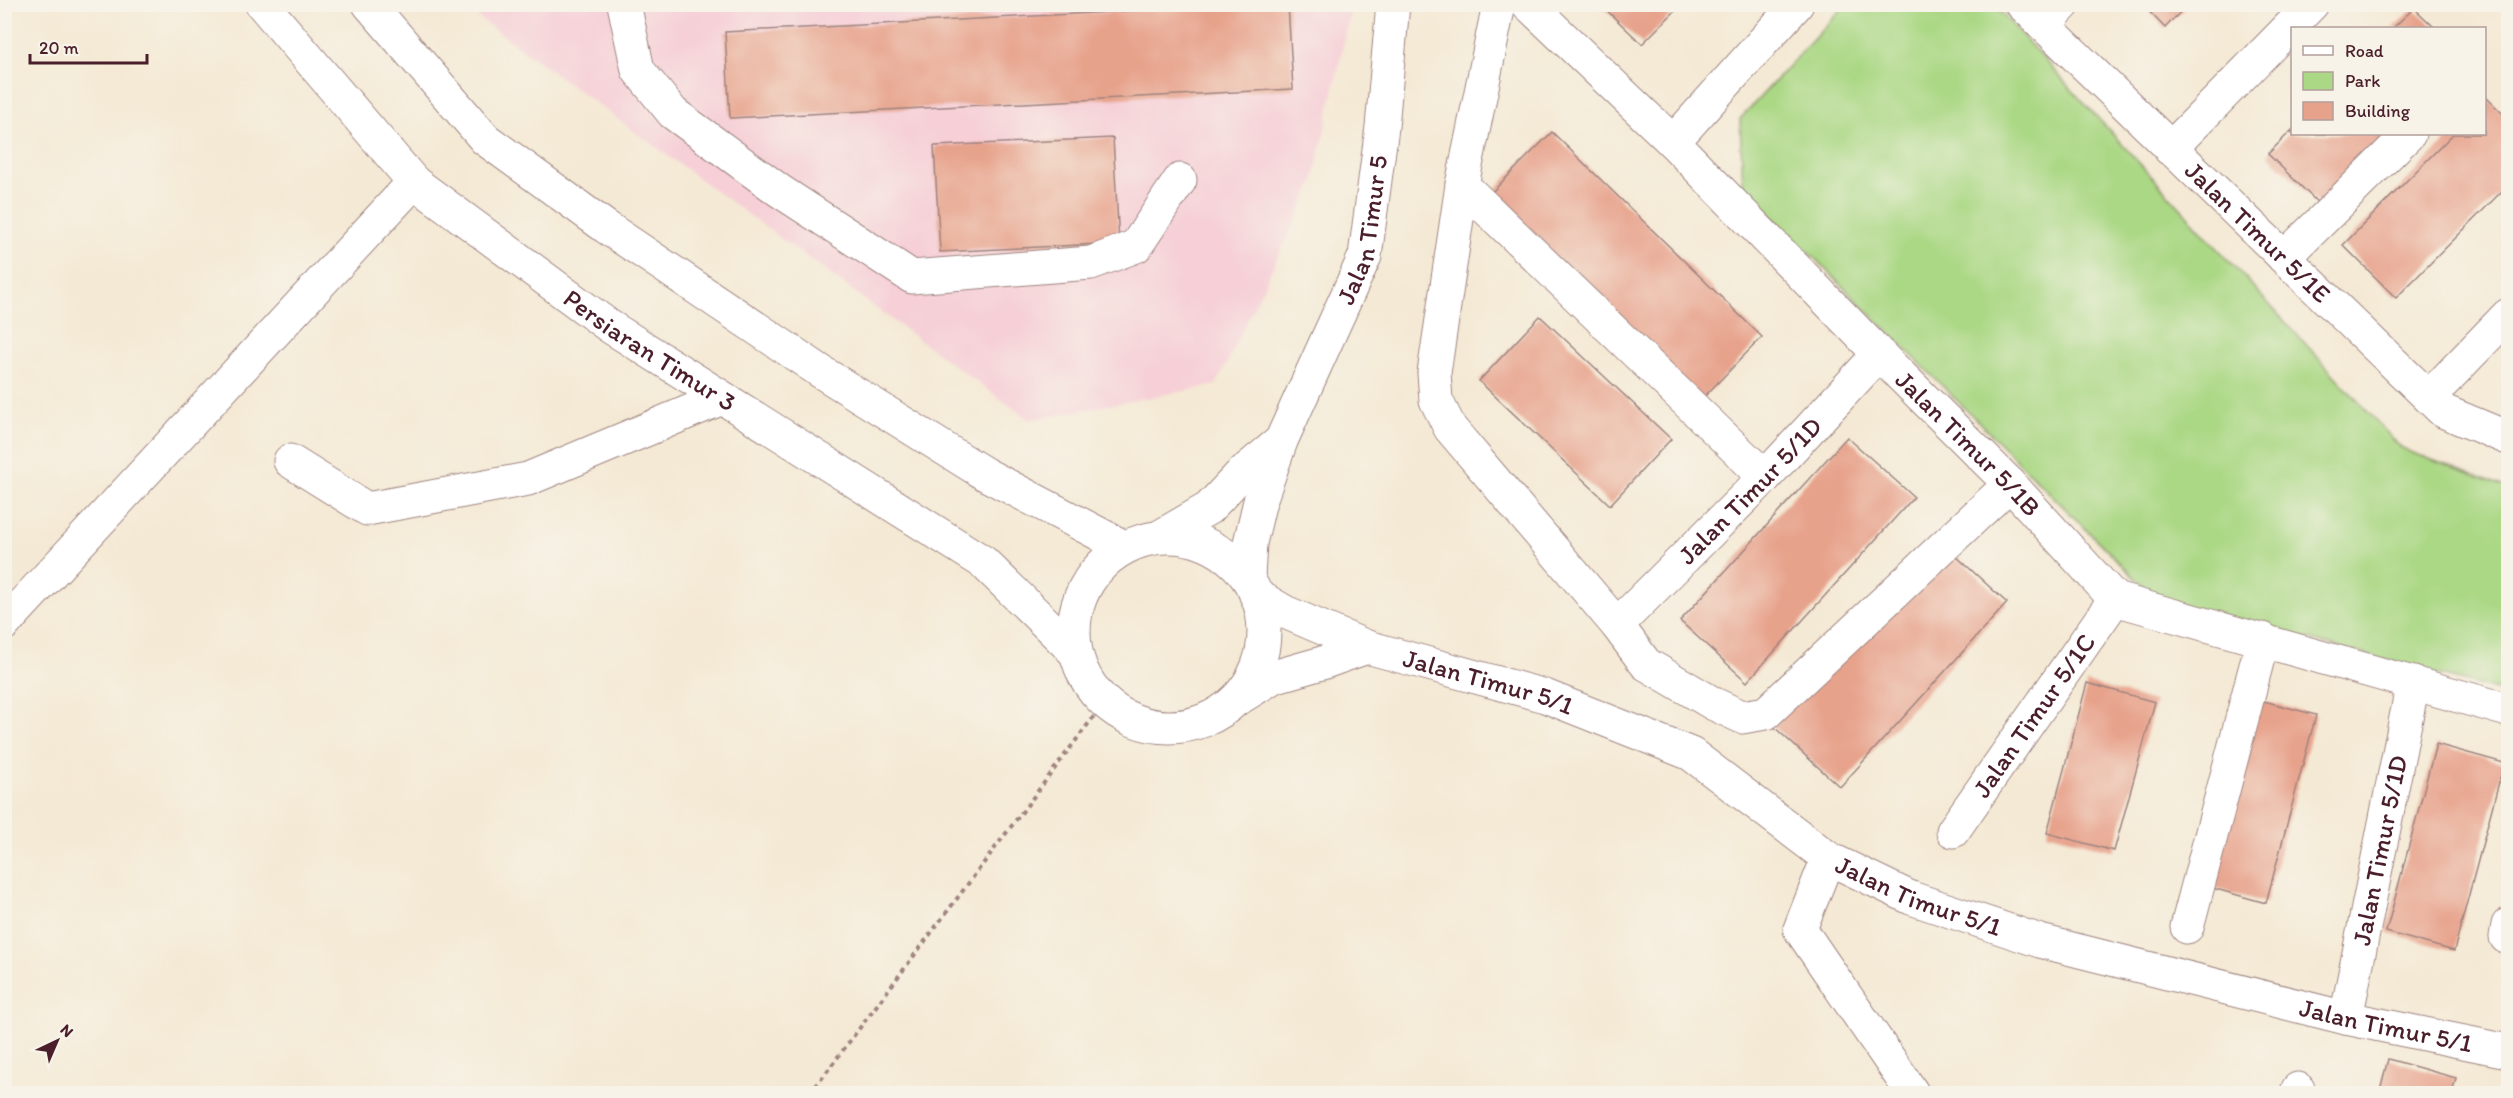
<svg xmlns="http://www.w3.org/2000/svg" width="2513" height="1098" font-family="Itim,sans-serif">
<rect width="100%" height="100%" fill="#f7f3e8"/>
<filter id="ink" filterUnits="userSpaceOnUse"><feTurbulence type="fractalNoise" baseFrequency=".0167" numOctaves="2"/><feDisplacementMap in="SourceGraphic" scale="12" xChannelSelector="R" yChannelSelector="G"/><feConvolveMatrix kernelMatrix="1 2 1 2 8 2 1 2 1" color-interpolation-filters="sRGB"/></filter>
<filter id="wash" filterUnits="userSpaceOnUse"><feTurbulence type="fractalNoise" baseFrequency=".008" numOctaves="4" result="noise"/><feDisplacementMap in="SourceGraphic" scale="24" xChannelSelector="R" yChannelSelector="G"/><feGaussianBlur stdDeviation="1.35" result="paint"/><feColorMatrix in="noise" values="0 0 0 0 0 0 0 0 0 0 0 0 0 0 0 0 0 1.4 0 .05"/><feComposite in="paint" operator="in"/></filter>
<g filter="url(#wash)">
<rect width="100%" height="100%" fill="#f4e9d4"/>
<polygon fill="#f6cfd7" points="473,5 1352,5 1313,184 1216,385 1029,420 478,17"/>
<polygon fill="#abd885" stroke="#7a7c58" stroke-width="1.5" points="1845,5 1994,5 2402,449 2508,488 2508,693 2155,598 1743,187 1740,119"/>
<g id="blocks">
<g fill="#e7a28b">
<polygon points="1266,4 1288,4 1293,89 730,118 725,32"/>
<polygon points="2142,4 2188,4 2165,28"/>
<polygon points="1601,5 1681,5 1642,44"/>
<polygon points="2414,8 2435,28 2393,28"/>
<polygon points="2487,98 2508,119 2508,185 2396,298 2343,245 2453,134 2484,134 2484,101"/>
<polygon points="2292,130 2292,134 2396,134 2323,208 2268,154"/>
<polygon points="1552,132 1762,337 1700,401 1489,195"/>
<polygon points="1113,138 1119,243 940,252 934,146"/>
<polygon points="1540,316 1671,439 1610,505 1479,381"/>
<polygon points="1847,437 1914,497 1747,682 1680,621"/>
<polygon points="1941,542 2007,603 1840,787 1773,726"/>
<polygon points="2087,683 2155,702 2114,851 2047,833"/>
<polygon points="2249,697 2316,715 2266,903 2198,884"/>
<polygon points="2436,744 2504,763 2454,951 2386,932"/>
<polygon points="2388,1059 2456,1078 2452,1094 2379,1094"/>
</g>
</g>
</g>
<g filter="url(#ink)">
<use href="#blocks" fill-opacity="0" stroke="#9f8480" stroke-width="1.5"/>
<g fill="none" stroke-linecap="round" stroke-linejoin="round">
<g stroke="#9f8480" stroke-width="35">
<g id="minor">
<path id="s1" d="M 262,4 L 414,182 L 609,326 L 983,562 L 1075,652"/>
<polyline points="369,4 485,139 606,227 823,373 985,474 1124,547"/>
<polyline points="624,4 638,70 673,113 780,191 912,277 1091,263 1136,246 1180,180"/>
<polyline points="1499,4 1462,185 1434,373 1436,400 1450,428 1617,625 1646,664 1714,704 1742,717 1766,713 2010,484"/>
<path id="s2" d="M 1528,4 L 1673,142 L 1879,354 L 2010,484 L 2115,599 L 2508,710"/>
<path id="s3" d="M 2022,4 L 2443,411 L 2508,438"/>
<polyline points="2044,25 2064,4"/>
<polyline points="1673,142 1797,4"/>
<polyline points="2170,149 2312,4"/>
<polyline points="1462,185 1765,477"/>
<polyline points="2284,258 2409,134"/>
<polyline points="2429,397 2508,315"/>
<polyline points="290,461 367,509 528,479 722,398"/>
<polyline points="1161,536 1209,508 1240,475 1281,441"/>
<circle cx="1169" cy="632" r="95"/>
<path id="s4" d="M 1248,577 L 1250,543 L 1260,501 L 1281,441 L 1365,256 L 1382,127 L 1393,4"/>
<path id="s5" d="M 1256,595 L 1285,612 L 1367,647 L 1545,696 L 1691,754 L 1828,858 L 1911,898 L 2040,941 L 2346,1018 L 2508,1051"/>
<polyline points="4,624 414,182"/>
<path id="s6" d="M 1617,625 L 1765,477 L 1879,354"/>
<polyline points="1241,697 1273,677 1322,663 1367,647"/>
<path id="s7" d="M 1953,831 L 2115,599"/>
<polyline points="1828,858 1800,929 1913,1094"/>
<polyline points="2187,927 2263,639"/>
<polyline points="2506,937 2508,925"/>
<path id="s8" d="M 2346,1018 L 2413,683"/>
<polyline points="2297,1094 2298,1089"/>
</g>
</g>
<polyline stroke="#9f8480" stroke-width="4" stroke-dasharray="4.5 4.5" stroke-linecap="butt" points="810,1094 1104,703"/>
<use href="#minor" stroke="#fff" stroke-width="33"/>
</g>
</g>
<g text-anchor="middle" stroke-width="6" stroke-linejoin="round" paint-order="stroke">
<g font-size="26" fill="#4a1f2b" stroke="#f7f3e8">
<text dy="9" stroke="none"><textPath href="#s4" startOffset="369">Jalan Timur 5</textPath></text>
<text dy="9" stroke="none"><textPath href="#s3" startOffset="328">Jalan Timur 5/1E</textPath></text>
<text dy="9" stroke="none"><textPath href="#s1" startOffset="524">Persiaran Timur 3</textPath></text>
<text dy="9" stroke="none"><textPath href="#s2" startOffset="622">Jalan Timur 5/1B</textPath></text>
<text dy="9" stroke="none"><textPath href="#s6" startOffset="189">Jalan Timur 5/1D</textPath></text>
<text dy="9" stroke="none"><textPath href="#s5" startOffset="249">Jalan Timur 5/1</textPath></text>
<text dy="9" stroke="none"><textPath href="#s7" startOffset="141">Jalan Timur 5/1C</textPath></text>
<text dy="9" stroke="none"><textPath href="#s8" startOffset="171">Jalan Timur 5/1D</textPath></text>
<text dy="9" stroke="none"><textPath href="#s5" startOffset="735">Jalan Timur 5/1</textPath></text>
<text dy="9" stroke="none"><textPath href="#s5" startOffset="1221">Jalan Timur 5/1</textPath></text>
</g>
</g>
<rect width="2513" height="1098" fill="none" stroke="#f7f3e8" stroke-width="24"/>
<rect x="2291" y="27" width="195" height="108" fill="#f7f3e8" stroke="#b29e9c" stroke-width="1.5"/>
<rect x="2303" y="46" width="30" height="9" fill="#ffffff" stroke="#b29e9c" stroke-width="1.5"/>
<text x="2345" y="57" font-size="18" fill="#4a1f2b">Road</text>
<rect x="2303" y="72" width="30" height="18" fill="#abd885" stroke="#b29e9c" stroke-width="1.5"/>
<text x="2345" y="87" font-size="18" fill="#4a1f2b">Park</text>
<rect x="2303" y="102" width="30" height="18" fill="#e7a28b" stroke="#b29e9c" stroke-width="1.5"/>
<text x="2345" y="117" font-size="18" fill="#4a1f2b">Building</text>
<g transform="translate(57 1041) rotate(44)" stroke="#f7f3e8" stroke-width="4.5" paint-order="stroke">
<path d="M0-4.5L10 22L0 15L-10 22Z" fill="#4a1f2b"/>
<text y="-9" font-size="16" font-weight="bold" text-anchor="middle" fill="#4a1f2b">N</text>
</g>
<path d="M30 54v9h117v-9" fill="none" stroke="#4a1f2b" stroke-width="3"/>
<text x="39" y="54" font-size="18" fill="#4a1f2b" stroke="#f7f3e8" stroke-width="4.5" paint-order="stroke">20 m</text>
</svg>
